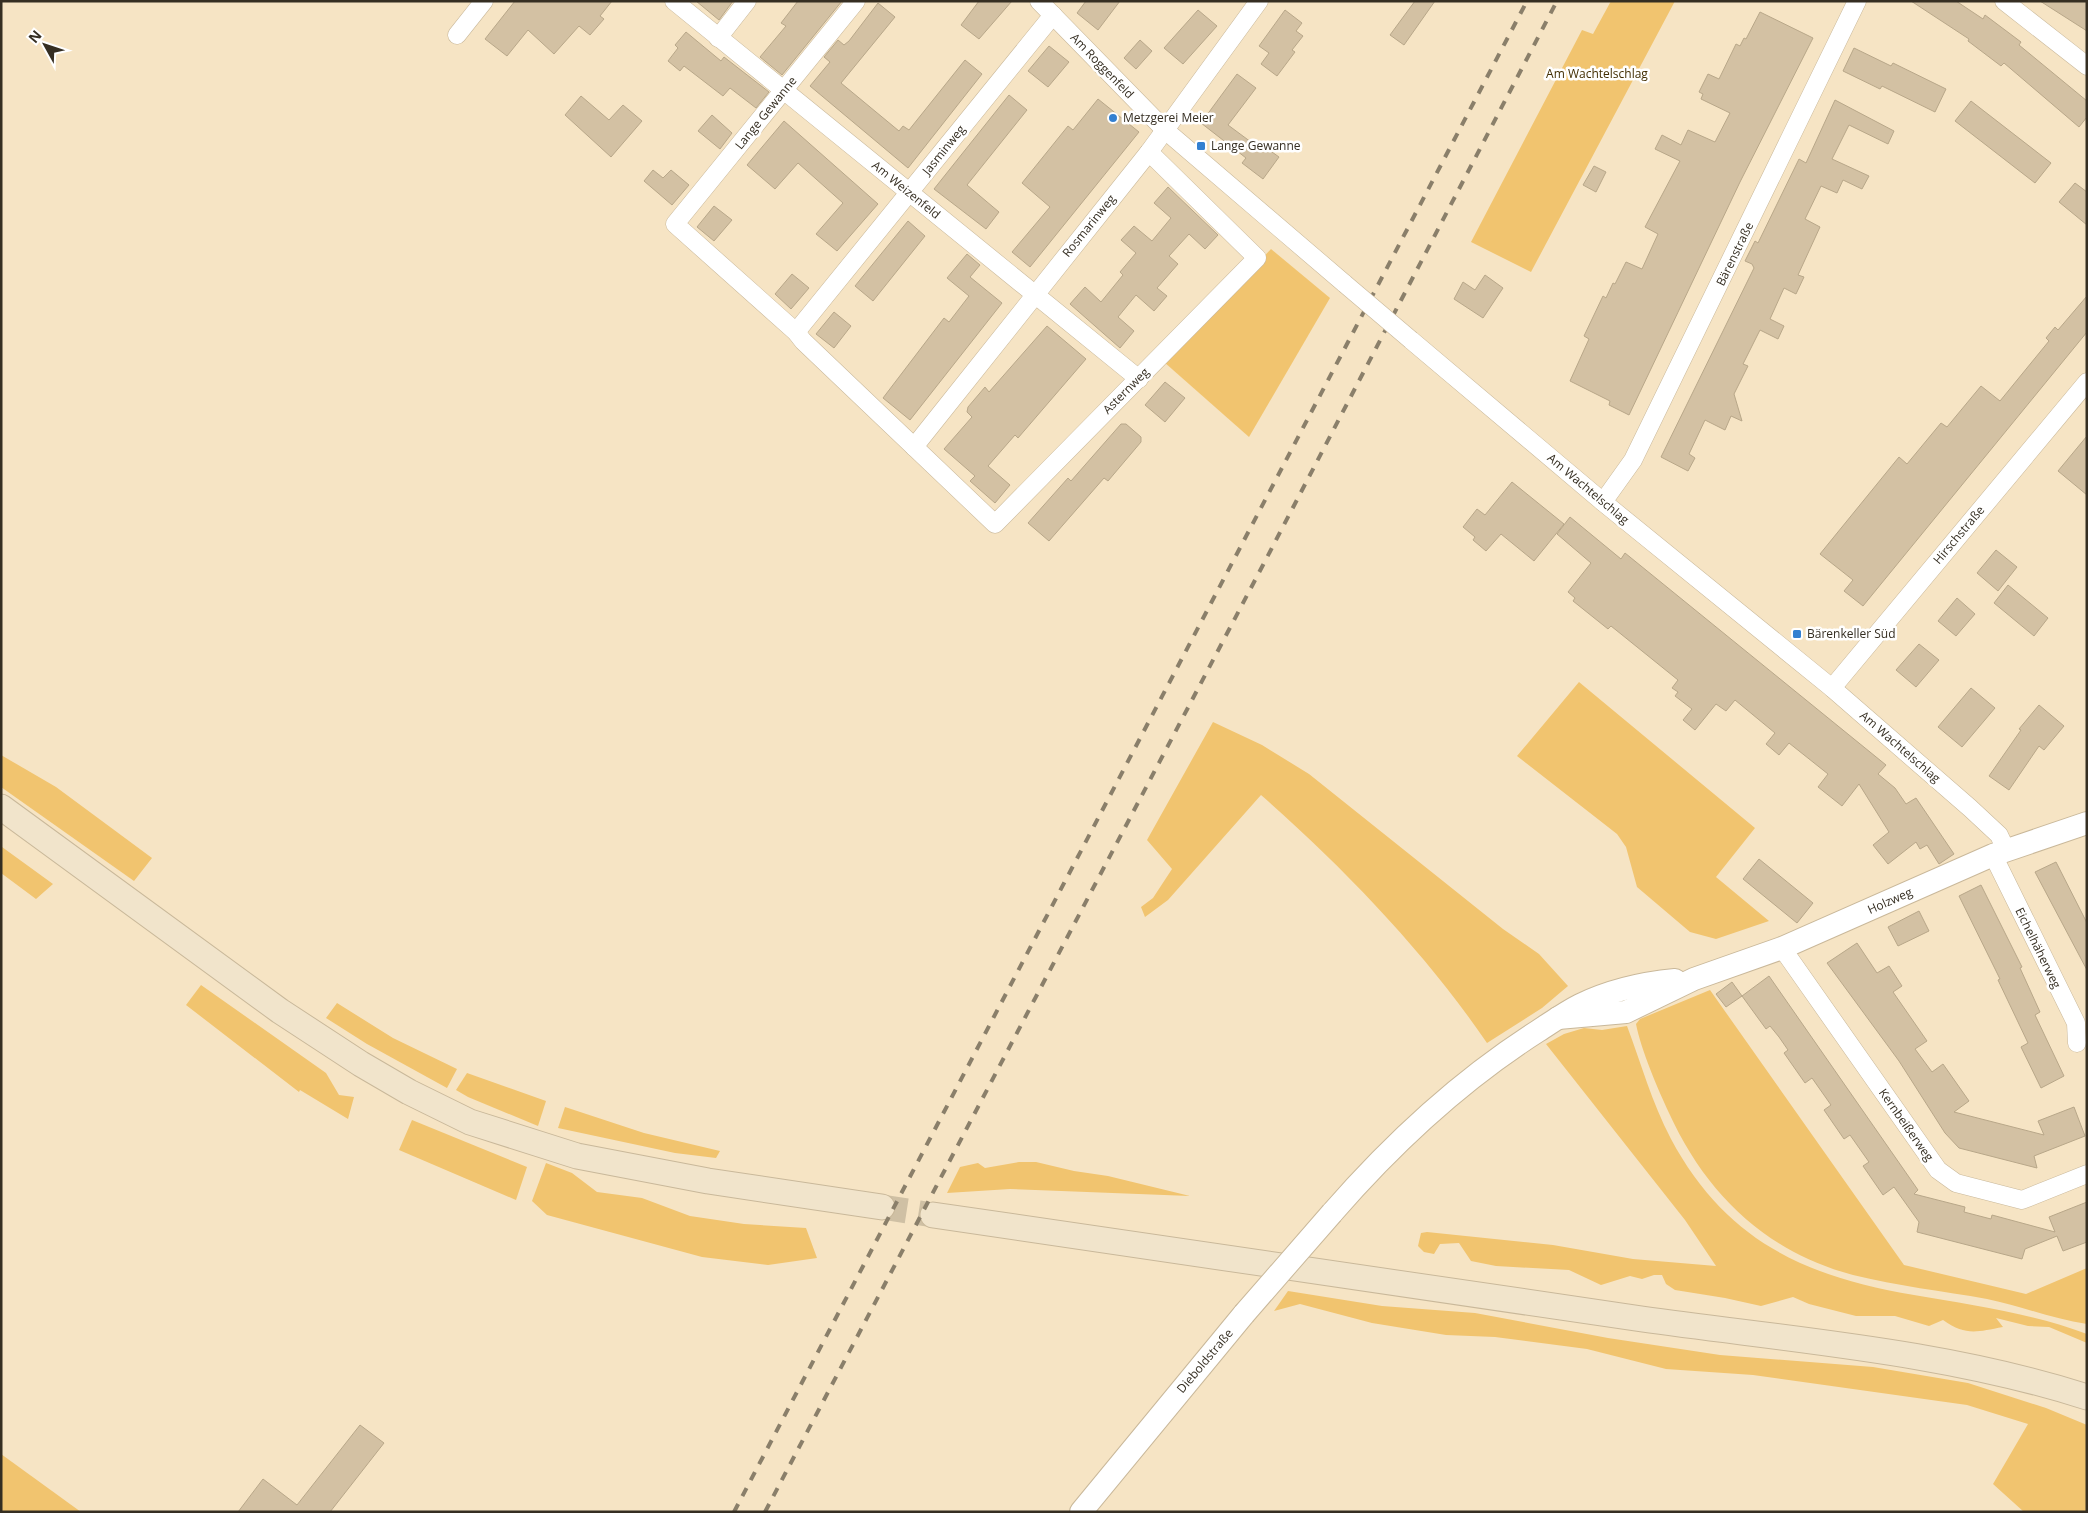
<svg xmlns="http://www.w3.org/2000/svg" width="2088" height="1513" font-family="'Open Sans',sans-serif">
<rect width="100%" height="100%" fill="#f6e4c4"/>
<g fill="#f1c46f">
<polygon points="1611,1 1675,1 1531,272 1471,242 1582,30 1593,34"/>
<polygon points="1271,249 1330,298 1249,437 1164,362"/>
<polygon points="1579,682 1755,828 1716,877 1769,921 1716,939 1690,932 1637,887 1626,847 1617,834 1517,756"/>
<path d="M 1213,722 L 1262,745 L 1309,774 L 1503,929 L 1539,954 L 1568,986 L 1542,1008 L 1487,1043 C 1424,951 1345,869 1261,795 L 1168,900 L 1145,917 L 1141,907 L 1153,898 L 1172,869 L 1147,840 Z"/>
<polygon points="1,755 56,787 152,858 134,881 1,787"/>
<polygon points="1,846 2,847 53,884 36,899 1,873"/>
<polygon points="201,985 326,1073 339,1095 354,1097 348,1119 300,1090 299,1092 186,1005"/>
<path d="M 1710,990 L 1904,1265 L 2026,1294 L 2087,1268 L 2087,1324 C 2053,1319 2021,1306 1987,1299 C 1943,1291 1897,1286 1853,1275 C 1766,1252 1706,1194 1669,1113 C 1658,1089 1641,1050 1636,1024 L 1640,1019 Z"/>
<polygon points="337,1003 393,1038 457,1069 447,1088 367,1044 326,1018"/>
<path d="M 1627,1026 C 1641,1063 1652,1103 1671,1139 C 1725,1240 1805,1277 1914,1295 C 1971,1305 2032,1313 2087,1334 L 2087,1343 L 2049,1327 L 2028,1326 L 1996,1318 L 2003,1327 C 1976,1332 1966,1336 1943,1320 L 1929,1326 L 1895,1316 L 1856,1316 L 1809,1304 L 1793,1297 L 1761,1306 L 1725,1298 L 1675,1290 L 1666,1284 L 1662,1275 L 1654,1275 L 1642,1279 L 1630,1276 L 1601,1285 L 1569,1270 L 1496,1266 L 1471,1261 L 1459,1243 L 1440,1244 L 1434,1254 L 1424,1252 L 1418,1246 L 1421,1233 L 1427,1232 L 1553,1245 L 1633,1259 L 1716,1266 L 1685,1220 L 1546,1044 L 1564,1034 L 1584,1028 L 1602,1030 Z"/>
<polygon points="467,1073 546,1101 538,1126 468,1097 456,1090"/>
<polygon points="565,1107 644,1133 720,1151 716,1158 675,1153 558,1128"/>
<polygon points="412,1120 527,1167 516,1200 399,1150"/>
<polygon points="1019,1162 1036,1162 1074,1171 1108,1176 1190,1196 1010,1189 947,1193 960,1167 978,1163 985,1168"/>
<polygon points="546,1163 572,1173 597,1192 642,1198 690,1216 744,1224 806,1228 817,1258 768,1265 702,1257 547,1215 532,1201"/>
<polygon points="1288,1291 1382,1306 1475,1313 1608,1338 1720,1355 1873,1367 1968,1383 2046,1408 2087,1425 2087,1512 2024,1512 1993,1484 2028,1424 1967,1405 1753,1375 1666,1369 1587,1349 1495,1337 1446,1335 1372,1323 1300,1304 1274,1311"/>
<polygon points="1,1454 81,1512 1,1512"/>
</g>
<g fill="#d3c1a3" stroke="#b8a789">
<polygon points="515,1 612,1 600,16 604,19 590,35 579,26 554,54 528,30 507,56 485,39"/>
<polygon points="696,1 733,1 719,20"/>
<polygon points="798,1 842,1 782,75 760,57 786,26 781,23"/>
<polygon points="979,1 1012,1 979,39 961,25"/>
<polygon points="1086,1 1120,1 1098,30 1077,13"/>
<polygon points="1415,1 1435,1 1404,45 1390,35"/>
<polygon points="1911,1 1956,1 1983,19 1985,15 2021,42 2019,45 2087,101 2087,117 2079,127 2004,63 2001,66 1968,41 1969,39"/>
<polygon points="2040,1 2087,1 2087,31"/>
<polygon points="878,3 895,17 841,83 899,131 903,126 909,130 965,60 982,74 908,168 810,86 830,62 824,57 838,40 844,45 849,41"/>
<polygon points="1198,10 1217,26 1183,64 1164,48"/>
<polygon points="1285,10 1302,23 1296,31 1303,36 1292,50 1295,52 1277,76 1261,64 1269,53 1259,46"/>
<polygon points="1760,12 1813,38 1740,182 1629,415 1609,405 1610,401 1570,381 1589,339 1584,336 1603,296 1606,298 1613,283 1615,284 1626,262 1642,269 1658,234 1645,227 1680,161 1655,149 1662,135 1681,145 1688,130 1715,142 1730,113 1701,99 1703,94 1699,92 1708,74 1719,79 1736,44 1740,46 1744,38 1746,39"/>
<polygon points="686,32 721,61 724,57 769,92 756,108 730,88 723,96 684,66 680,71 668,61 678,48 675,45"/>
<polygon points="1140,40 1152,51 1136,69 1124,58"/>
<polygon points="1049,46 1069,62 1048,87 1028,71"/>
<polygon points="1854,48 1891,66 1893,63 1946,89 1935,112 1882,86 1880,89 1843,71"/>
<polygon points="1237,74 1256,88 1228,125 1255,145 1258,142 1279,157 1263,179 1242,163 1246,158 1201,123"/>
<polygon points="1009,95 1027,110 967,185 999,212 986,229 934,189"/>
<polygon points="581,96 609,120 623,105 642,121 611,157 565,115"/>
<polygon points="1098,99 1139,132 1030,267 1012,252 1050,207 1022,183 1068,126 1073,130"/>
<polygon points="1835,100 1894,131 1888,144 1849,125 1832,159 1869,176 1862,189 1843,180 1837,193 1821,186 1805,219 1820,227 1798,275 1804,277 1796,294 1784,288 1770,319 1784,326 1778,339 1760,330 1743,364 1748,366 1734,394 1742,421 1731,416 1725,430 1705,420 1689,454 1695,458 1688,471 1661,457 1754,268 1752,264 1745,261 1755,241 1758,243 1799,159 1806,163"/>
<polygon points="1971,101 2051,163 2035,183 1955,121"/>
<polygon points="712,115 732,133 720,149 698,131"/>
<polygon points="784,121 878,204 837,251 816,234 843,203 798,163 775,189 747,165"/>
<polygon points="1594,166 1606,172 1596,192 1583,185"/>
<polygon points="653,170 663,178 671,170 689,185 672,205 644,181"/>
<polygon points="2075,183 2087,192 2087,225 2059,202"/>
<polygon points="1168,187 1218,235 1205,249 1189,234 1169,256 1178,264 1157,288 1167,296 1154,311 1136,295 1118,317 1134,331 1120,348 1070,304 1085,287 1101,302 1123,275 1120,272 1136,253 1121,240 1134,226 1152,241 1171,218 1154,203"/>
<polygon points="714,206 732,220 714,241 697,227"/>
<polygon points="908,221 925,236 873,301 855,286"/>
<polygon points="967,254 980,265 970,277 1002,303 910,420 883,398 944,318 949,322 969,296 947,278"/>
<polygon points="792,274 809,288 791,309 775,294"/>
<polygon points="1485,275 1503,288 1483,318 1454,299 1463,282 1475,290"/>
<polygon points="2087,296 2087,332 1863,606 1844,591 1853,580 1820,554 1899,457 1907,464 1941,423 1947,427 1981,386 2000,401 2049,341 2046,338 2055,327 2058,330"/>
<polygon points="834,312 851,326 834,348 816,334"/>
<polygon points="1047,326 1086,359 1018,438 1015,435 988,466 1010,485 995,503 970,481 975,476 944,449 972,417 967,412 968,407 985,387 989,392"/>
<polygon points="1165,382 1185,398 1165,422 1145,405"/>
<polygon points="1121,424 1126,424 1141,437 1141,442 1108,481 1104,478 1049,541 1028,523 1068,478 1071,481"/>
<polygon points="2087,436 2087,495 2058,471"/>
<polygon points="1512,482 1564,524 1534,561 1501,534 1486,551 1473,540 1475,537 1463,527 1477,509 1485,515"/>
<polygon points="1570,517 1621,559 1625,553 1886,765 1878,774 1895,788 1906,804 1916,798 1954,854 1939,864 1927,845 1920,849 1916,842 1888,864 1873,845 1889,832 1859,784 1842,806 1818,787 1828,774 1789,743 1779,755 1766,744 1775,733 1735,700 1726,711 1716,704 1695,730 1683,720 1692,709 1675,696 1678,692 1672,688 1678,680 1611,626 1608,629 1573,601 1575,598 1568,592 1591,563 1557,534"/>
<polygon points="1996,550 2017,567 1998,591 1977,573"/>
<polygon points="2008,585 2048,618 2034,636 1994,603"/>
<polygon points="1957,598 1975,614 1956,636 1938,621"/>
<polygon points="1919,644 1939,660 1916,687 1896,670"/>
<polygon points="1971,688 1995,708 1962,747 1938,727"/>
<polygon points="2039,705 2064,726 2044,750 2039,746 2009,790 1989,776 2021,730 2019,729"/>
<polygon points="1759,859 1813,903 1797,923 1743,879"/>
<polygon points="2056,862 2087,923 2087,970 2035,872"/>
<polygon points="1981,885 2022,967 2020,968 2040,1012 2035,1015 2064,1076 2041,1088 2021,1047 2028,1043 1998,980 2000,979 1959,896"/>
<polygon points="1919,911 1929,931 1898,946 1888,927"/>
<polygon points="1857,943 1877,973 1889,966 1902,986 1893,992 1927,1041 1915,1049 1932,1072 1943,1064 1969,1101 1954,1112 2044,1135 2038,1121 2074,1107 2085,1136 2034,1156 2037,1168 1959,1148 1945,1133 1899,1061 1827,963"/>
<polygon points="1769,976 1918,1190 1914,1194 1965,1207 1964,1212 1991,1219 1992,1215 2055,1232 2049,1217 2087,1202 2087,1242 2063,1251 2057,1236 2025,1249 2022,1259 1917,1232 1919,1222 1894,1187 1883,1195 1863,1166 1869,1162 1850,1135 1844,1139 1824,1110 1831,1105 1812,1078 1805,1083 1784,1053 1788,1050 1779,1037 1770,1026 1766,1029 1742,996"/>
<polygon points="1732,982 1742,996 1726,1007 1716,994"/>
<polygon points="360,1425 384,1443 330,1512 238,1512 263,1479 297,1505"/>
</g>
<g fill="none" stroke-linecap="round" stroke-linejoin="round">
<polyline stroke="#cfc0a4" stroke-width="25" stroke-dasharray="25 12" stroke-linecap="butt" points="882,1207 933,1215"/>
<g stroke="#c9b89a" stroke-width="19">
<g id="minor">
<polyline points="674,1 1139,379"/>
<polyline points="856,1 675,224 796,332 803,341 995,524 1257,258 1149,152"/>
<polyline points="1039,1 1165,130 1345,284"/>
<polyline points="2004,1 2087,66"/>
<polyline points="457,35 484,1"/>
<polyline points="718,38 747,1"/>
<polyline points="796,332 1053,15"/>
<polyline points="1411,340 1603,502 1832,688 1970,808 1999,835 2006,850"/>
<polyline points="914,447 1149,152 1259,1"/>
<polyline points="1603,502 1633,460 1857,1"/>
<polyline points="1832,688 2087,382"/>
<polyline points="1993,855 2076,1023 2077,1043"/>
<polyline points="1782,948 1938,1170 1956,1183 2022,1200 2087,1174"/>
</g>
</g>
<g stroke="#c9b89a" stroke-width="24">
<g id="tertiary">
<polyline points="1558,1018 1626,1012 1694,979 1782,948 1993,855 2087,823"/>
<path d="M 1332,1213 C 1392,1144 1461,1080 1538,1031 C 1552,1022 1566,1012 1580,1005 C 1609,991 1643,983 1675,980"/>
<polyline points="1081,1512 1244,1314"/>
</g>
</g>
<g stroke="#c9b89a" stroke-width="27">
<g id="secondary">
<polyline points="1,807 280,1011 361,1064 409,1092 470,1122 577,1156 708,1181 882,1207"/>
<path d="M 933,1215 C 1170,1248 1406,1285 1642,1319 C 1791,1340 1943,1351 2087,1397"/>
</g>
</g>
<use href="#minor" stroke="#fff" stroke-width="18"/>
<use href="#tertiary" stroke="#fff" stroke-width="22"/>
<use href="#secondary" stroke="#f1e4cb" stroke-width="25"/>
<g stroke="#8a7f6a" stroke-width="4" stroke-dasharray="9 9" stroke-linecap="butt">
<polyline points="734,1512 1527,1"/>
<polyline points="765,1512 1263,565 1557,1"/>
</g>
<g stroke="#c9b89a" stroke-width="19" stroke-linecap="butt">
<polyline id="minor-bridge" points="1345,284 1411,340"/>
</g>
<g stroke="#c9b89a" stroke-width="24" stroke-linecap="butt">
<polyline id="tertiary-bridge" points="1244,1314 1332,1213"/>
</g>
<use href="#minor-bridge" stroke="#fff" stroke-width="18"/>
<use href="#tertiary-bridge" stroke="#fff" stroke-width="22"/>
</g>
<g fill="#3380d1" stroke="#fff" stroke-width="2">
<circle cx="1113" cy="118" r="5"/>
<rect x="1196" y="141" width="10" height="10" rx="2.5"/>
<rect x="1792" y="629" width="10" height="10" rx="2.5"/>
</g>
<g text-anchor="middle" stroke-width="5" stroke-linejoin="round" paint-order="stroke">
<g font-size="12" fill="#352e22" stroke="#fff">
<text transform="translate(1102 66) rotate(46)" y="4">Am Roggenfeld</text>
<text transform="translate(766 113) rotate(-51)" y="4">Lange Gewanne</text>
<text transform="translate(944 150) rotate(-51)" y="4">Jasminweg</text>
<text transform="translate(906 190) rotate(39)" y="4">Am Weizenfeld</text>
<text transform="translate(1089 226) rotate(-51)" y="4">Rosmarinweg</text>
<text transform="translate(1735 254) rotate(-64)" y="4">Bärenstraße</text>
<text transform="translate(1126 391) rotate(-45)" y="4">Asternweg</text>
<text transform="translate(1588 489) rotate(40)" y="4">Am Wachtelschlag</text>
<text transform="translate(1959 535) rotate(-50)" y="4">Hirschstraße</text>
<text transform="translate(1900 747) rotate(41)" y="4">Am Wachtelschlag</text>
<text transform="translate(1890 901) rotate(-24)" y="4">Holzweg</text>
<text transform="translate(2038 948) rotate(64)" y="4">Eichelhäherweg</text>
<text transform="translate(1906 1125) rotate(55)" y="4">Kernbeißerweg</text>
<text transform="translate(1205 1361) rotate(-50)" y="4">Dieboldstraße</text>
</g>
<g font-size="12" fill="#422e03" stroke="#fff">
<text x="1597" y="78">Am Wachtelschlag</text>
</g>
<g font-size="12" fill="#352e22" stroke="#fff" text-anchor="start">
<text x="1123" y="122">Metzgerei Meier</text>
<text x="1211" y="150">Lange Gewanne</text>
<text x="1807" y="638">Bärenkeller Süd</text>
</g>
</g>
<rect width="2088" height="1513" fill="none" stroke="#352e22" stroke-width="5"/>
<g transform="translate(45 45) rotate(310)" stroke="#ffffff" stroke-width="4" paint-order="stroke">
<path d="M0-4L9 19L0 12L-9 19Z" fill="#352e22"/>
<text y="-8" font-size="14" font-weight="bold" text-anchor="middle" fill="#352e22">N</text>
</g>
</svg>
